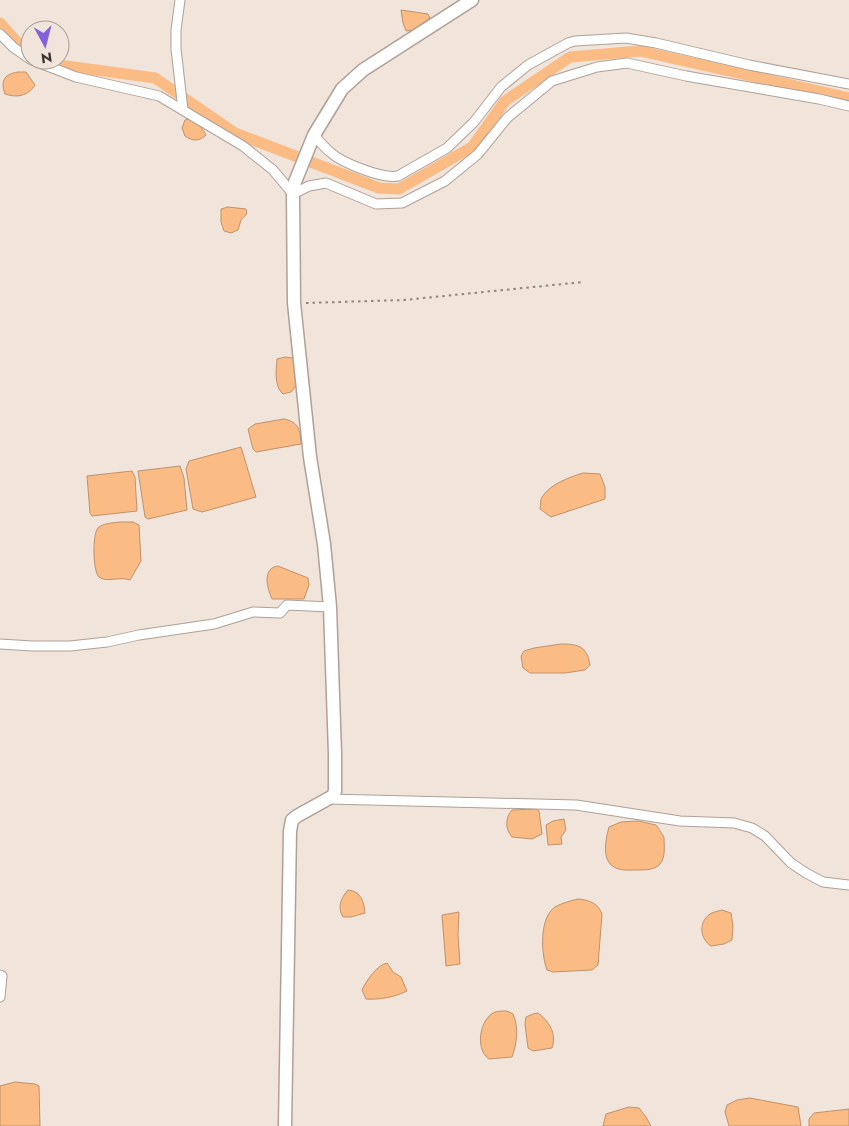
<svg xmlns="http://www.w3.org/2000/svg" width="849" height="1126" font-family="Jost,sans-serif">
<rect width="100%" height="100%" fill="#f1e4da"/>
<g fill="#fabb85" stroke="#c0926b">
<polygon points="401,10 428,14 430,18 413,30 406,31 403,23"/>
<path d="M 18,72 L 26,72 L 35,85 C 28,96 17,98 5,94 C 0,80 5,74 18,72 Z"/>
<path d="M 189,119 C 198,123 201,126 206,135 C 199,142 192,141 185,136 L 182,128 L 185,120 Z"/>
<path d="M 228,207 L 246,209 C 248,216 245,215 241,220 C 240,223 239,227 238,230 L 231,233 L 224,231 L 221,222 L 221,209 Z"/>
<path d="M 285,357 L 293,358 L 297,363 L 297,384 L 291,392 L 283,394 C 274,386 276,371 277,359 Z"/>
<path d="M 284,419 C 299,422 300,430 301,444 L 256,452 L 253,449 L 248,429 L 255,424 Z"/>
<polygon points="241,447 256,497 202,512 193,509 186,469 189,461"/>
<polygon points="180,466 184,478 187,510 148,519 145,517 138,471"/>
<polygon points="132,471 135,477 137,511 92,516 90,513 87,476"/>
<path d="M 583,473 L 600,474 L 605,487 L 605,499 L 551,517 L 540,509 C 541,505 540,500 542,497 C 550,484 570,477 583,473 Z"/>
<path d="M 120,522 L 133,522 L 139,525 L 141,561 L 130,580 C 120,576 107,583 99,577 C 93,572 92,534 98,528 C 103,523 113,523 120,522 Z"/>
<path d="M 278,566 L 308,578 L 309,585 L 304,599 L 272,599 C 267,588 262,568 278,566 Z"/>
<path d="M 561,644 C 578,644 587,646 590,665 L 585,670 L 565,673 L 530,673 L 523,668 L 521,656 L 524,651 L 534,648 Z"/>
<path d="M 536,809 L 539,811 L 542,834 L 532,839 L 512,837 C 505,829 505,818 512,810 Z"/>
<polygon points="564,819 566,830 561,837 562,844 548,845 546,825 553,821"/>
<path d="M 638,821 L 656,825 L 664,837 C 664,845 666,857 660,864 C 655,870 645,870 638,870 C 631,870 620,871 614,867 C 601,860 606,838 609,827 L 621,822 Z"/>
<path d="M 348,890 C 361,891 364,902 365,913 L 351,917 L 343,917 C 337,907 341,898 348,890 Z"/>
<path d="M 578,899 C 589,900 598,903 602,914 L 598,965 L 592,970 L 553,972 L 547,970 C 541,954 539,918 555,907 C 562,903 570,901 578,899 Z"/>
<path d="M 722,910 L 731,913 L 733,926 L 732,940 L 724,944 L 711,946 C 700,939 698,922 710,914 C 713,912 718,911 722,910 Z"/>
<polygon points="459,912 458,935 460,964 446,966 442,915"/>
<path d="M 387,963 L 393,972 L 401,977 L 407,991 C 395,997 379,1000 366,999 L 362,990 C 366,981 377,965 387,963 Z"/>
<path d="M 507,1011 L 513,1014 C 519,1027 517,1043 512,1057 L 489,1059 C 475,1050 479,1019 495,1012 C 498,1011 504,1011 507,1011 Z"/>
<path d="M 538,1013 C 549,1021 557,1034 552,1048 L 533,1051 L 528,1048 L 525,1024 L 526,1017 L 533,1014 Z"/>
<polygon points="15,1082 35,1084 39,1086 40,1126 0,1126 0,1086"/>
<polygon points="750,1098 798,1107 801,1126 729,1126 725,1112 727,1105 737,1100"/>
<polygon points="629,1107 639,1108 646,1117 651,1126 603,1126 606,1114"/>
<polygon points="849,1109 849,1126 809,1126 809,1119 814,1113"/>
</g>
<g fill="none" stroke-linecap="round" stroke-linejoin="round">
<g stroke="#fabb85" stroke-width="11">
<polyline points="0,23 24,50 30,53"/>
<polyline points="44,60 52,64 155,78 235,133 379,188 399,189 472,147 505,101 570,57 640,51 849,98"/>
</g>
<g stroke="#ada198" stroke-width="11">
<g id="street">
<polyline points="180,0 176,30 176,49 183,110"/>
<polyline points="0,34 13,47 30,59"/>
<polyline points="32,60 76,77 159,96 243,146 273,170 293,194 309,186 326,183 376,204 402,203 445,181 478,154 507,118 552,81 597,67 627,63 686,76 819,99 849,106"/>
<path d="M 314,135 C 319,141 324,147 330,152 C 342,163 382,179 398,176 L 447,148 L 474,122 L 501,87 L 528,65 L 568,43 L 575,41 L 626,38 L 656,43 L 749,65 L 849,84"/>
<polyline points="0,644 32,646 70,646 107,642 139,635 214,624 253,612 280,613 287,605 330,607"/>
<polyline points="329,799 576,805 680,821 734,823 752,828 765,836 791,863 806,873 823,882 849,885"/>
<polyline points="0,975 2,976 0,997"/>
</g>
</g>
<g stroke="#ada198" stroke-width="15">
<polyline id="secondary" points="285,1126 290,831 292,820 297,816 333,796 335,791 335,754 330,607 324,544 310,457 294,303 293,194 295,182 314,135 342,89 363,70 472,0"/>
</g>
<polyline stroke="#8c847d" stroke-width="2" stroke-dasharray="2.5 4" stroke-linecap="butt" points="306,303 404,300 583,282"/>
<use href="#street" stroke="#fff" stroke-width="9"/>
<use href="#secondary" stroke="#fff" stroke-width="12"/>
</g>
<g transform="translate(45 45) rotate(173)"><circle r="24" fill="#f1e4da" stroke="#a79d96"/>
<path d="M0-4L9 19L0 12L-9 19Z" fill="#8460da"/>
<text y="-8" font-size="14" font-weight="bold" text-anchor="middle" fill="#38332f">N</text>
</g>
</svg>
